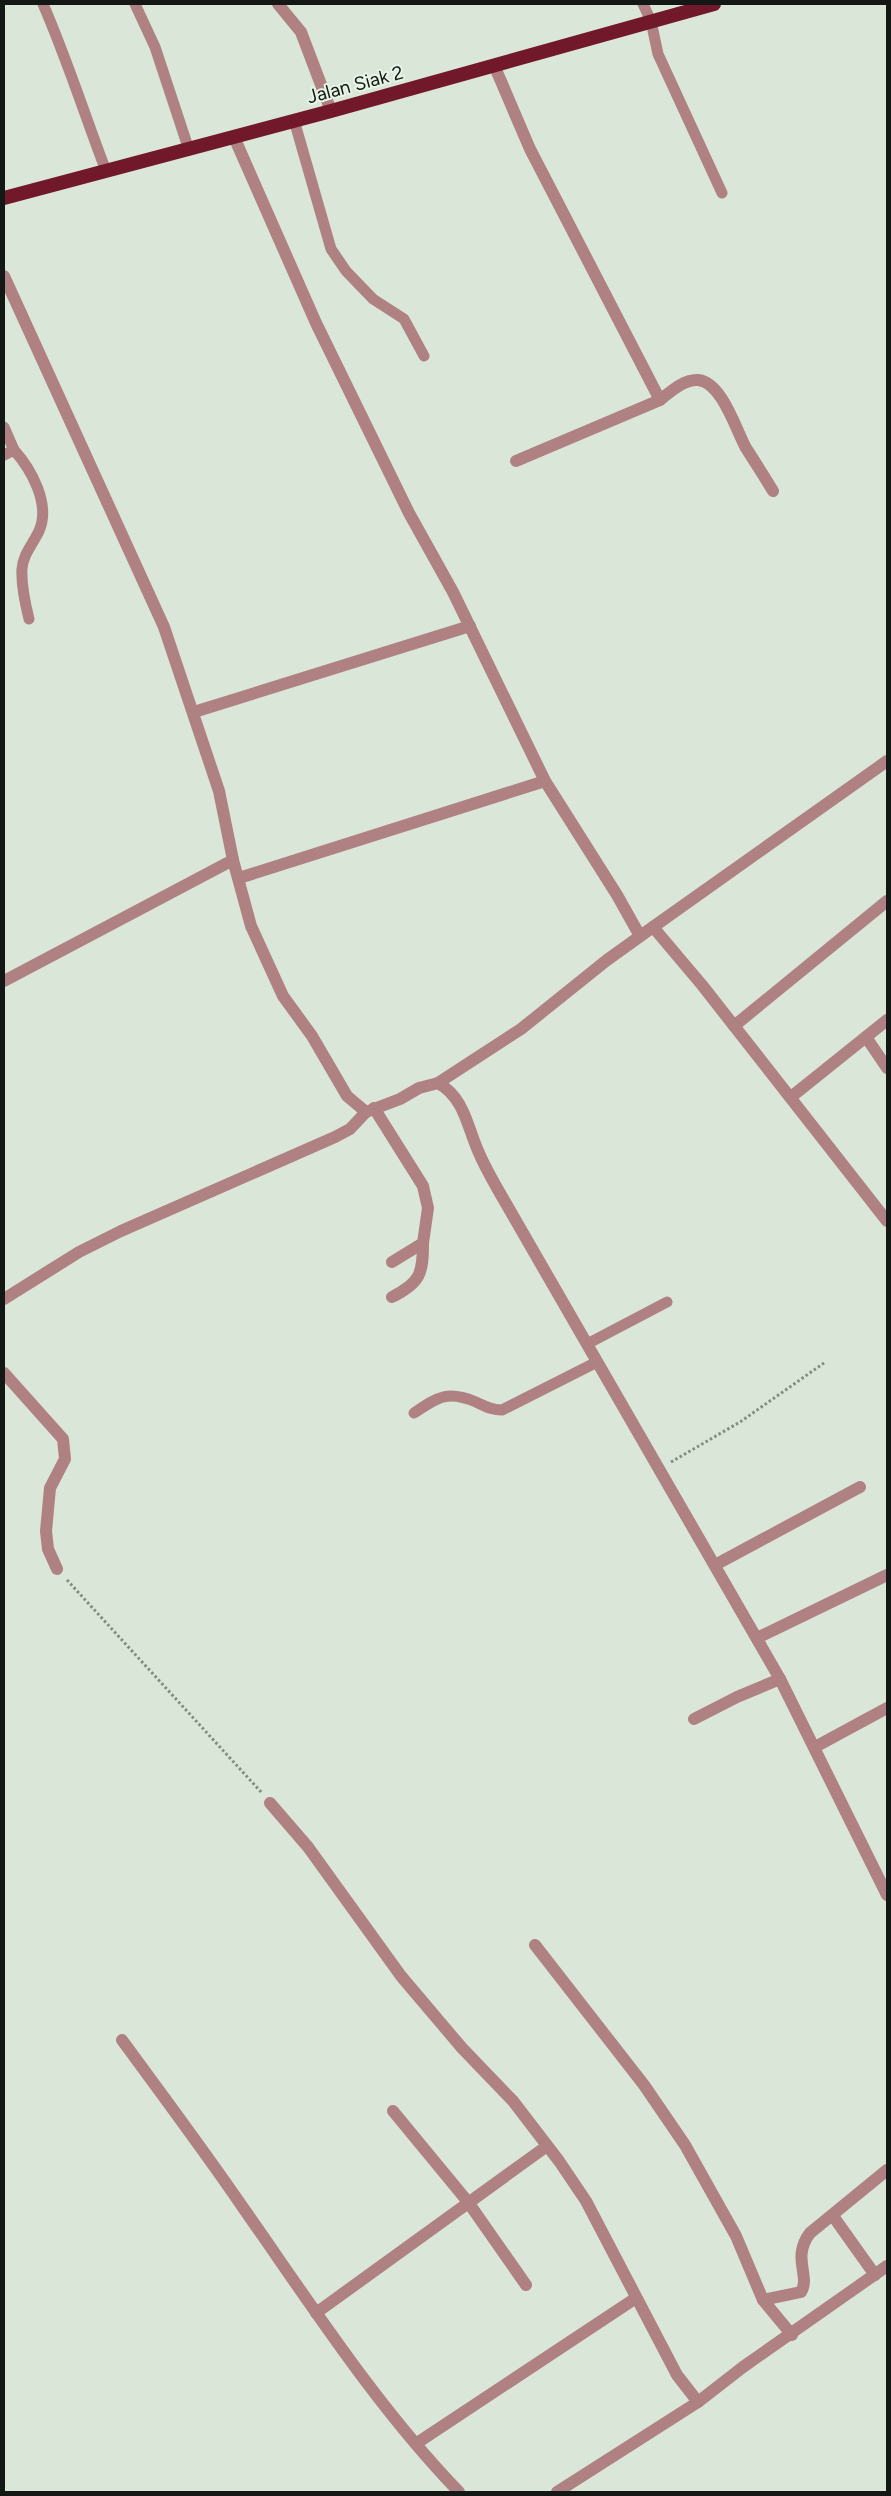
<svg xmlns="http://www.w3.org/2000/svg" width="891" height="2496" font-family="Figtree,sans-serif">
<rect width="100%" height="100%" fill="#d9e6d8"/>
<g fill="none" stroke-linecap="round" stroke-linejoin="round">
<g stroke="#838c83" stroke-width="3" stroke-dasharray="2.5 2.5" stroke-linecap="butt">
<polyline points="671,1462 740,1422 824,1363"/>
<polyline points="67,1580 262,1793"/>
</g>
<g stroke="#af8183" stroke-width="11">
<path d="M 43,4 C 67,59 85,116 106,171"/>
<polyline points="135,4 155,47 189,150"/>
<polyline points="643,4 651,21 658,54 722,193"/>
<polyline points="294,120 331,249 346,271 373,299 404,319 424,356"/>
<polyline points="4,427 14,450 4,455"/>
<path d="M 14,450 C 31,469 51,504 39,531 C 33,544 23,554 22,569 C 21,586 25,603 29,619"/>
<polyline points="587,1344 667,1302"/>
<path d="M 414,1413 C 438,1397 447,1390 476,1402 C 485,1406 491,1410 502,1410 L 597,1362"/>
</g>
<g stroke="#af8183" stroke-width="12">
<polyline points="278,4 301,32 331,111"/>
<path d="M 494,65 L 530,149 L 660,400 C 670,392 684,379 698,380 C 722,382 736,430 746,448 C 755,462 764,476 773,491"/>
<polyline points="234,137 316,323 409,513 453,592 545,781 617,895 640,936"/>
<path d="M 4,276 L 164,627 L 219,791 L 233,860 L 251,926 L 283,996 L 312,1036 L 347,1096 L 366,1112 L 400,1099 L 419,1088 L 438,1083 C 465,1098 467,1127 479,1153 C 484,1165 491,1177 497,1188 L 780,1679 L 887,1895"/>
<polyline points="516,461 660,400"/>
<polyline points="194,712 470,626"/>
<polyline points="239,878 545,781"/>
<polyline points="653,927 887,761"/>
<polyline points="4,981 233,860"/>
<polyline points="734,1026 887,901"/>
<polyline points="866,1037 887,1068"/>
<polyline points="438,1083 521,1029 607,960 653,927 702,985 887,1221"/>
<polyline points="791,1097 887,1020"/>
<polyline points="374,1108 423,1186 428,1208 423,1243 392,1262"/>
<path d="M 392,1297 C 420,1283 423,1274 423,1243"/>
<polyline points="4,1299 79,1252 121,1231 335,1137 350,1129 366,1112"/>
<polyline points="4,1373 63,1439 65,1459 50,1488 46,1531 48,1549 57,1569"/>
<polyline points="715,1565 860,1487"/>
<polyline points="757,1638 887,1575"/>
<polyline points="694,1719 737,1697 780,1679"/>
<polyline points="815,1747 887,1708"/>
<polyline points="270,1803 308,1847 401,1976 462,2048 513,2101 559,2161 586,2201 677,2375 698,2402"/>
<polyline points="535,1945 644,2085 685,2145 736,2236 763,2300 792,2335"/>
<path d="M 122,2040 C 163,2096 205,2152 244,2209 C 312,2306 377,2407 459,2492"/>
<polyline points="393,2111 468,2202 526,2285"/>
<polyline points="833,2216 875,2275"/>
<path d="M 763,2300 L 801,2292 C 811,2276 791,2258 810,2233 L 887,2170"/>
<polyline points="316,2313 547,2146"/>
<polyline points="417,2443 636,2298"/>
<polyline points="557,2492 698,2402 743,2367 887,2266"/>
</g>
<polyline stroke="#71182a" stroke-width="14" points="4,198 331,111 714,4"/>
</g>
<g text-anchor="middle" stroke-width="4" stroke-linejoin="round" paint-order="stroke">
<g font-size="19" fill="#141814" stroke="#e6f3e5">
<text transform="translate(355 84) rotate(-15)" y="7">Jalan Siak 2</text>
</g>
</g>
<rect width="891" height="2496" fill="none" stroke="#141814" stroke-width="10"/>
</svg>
